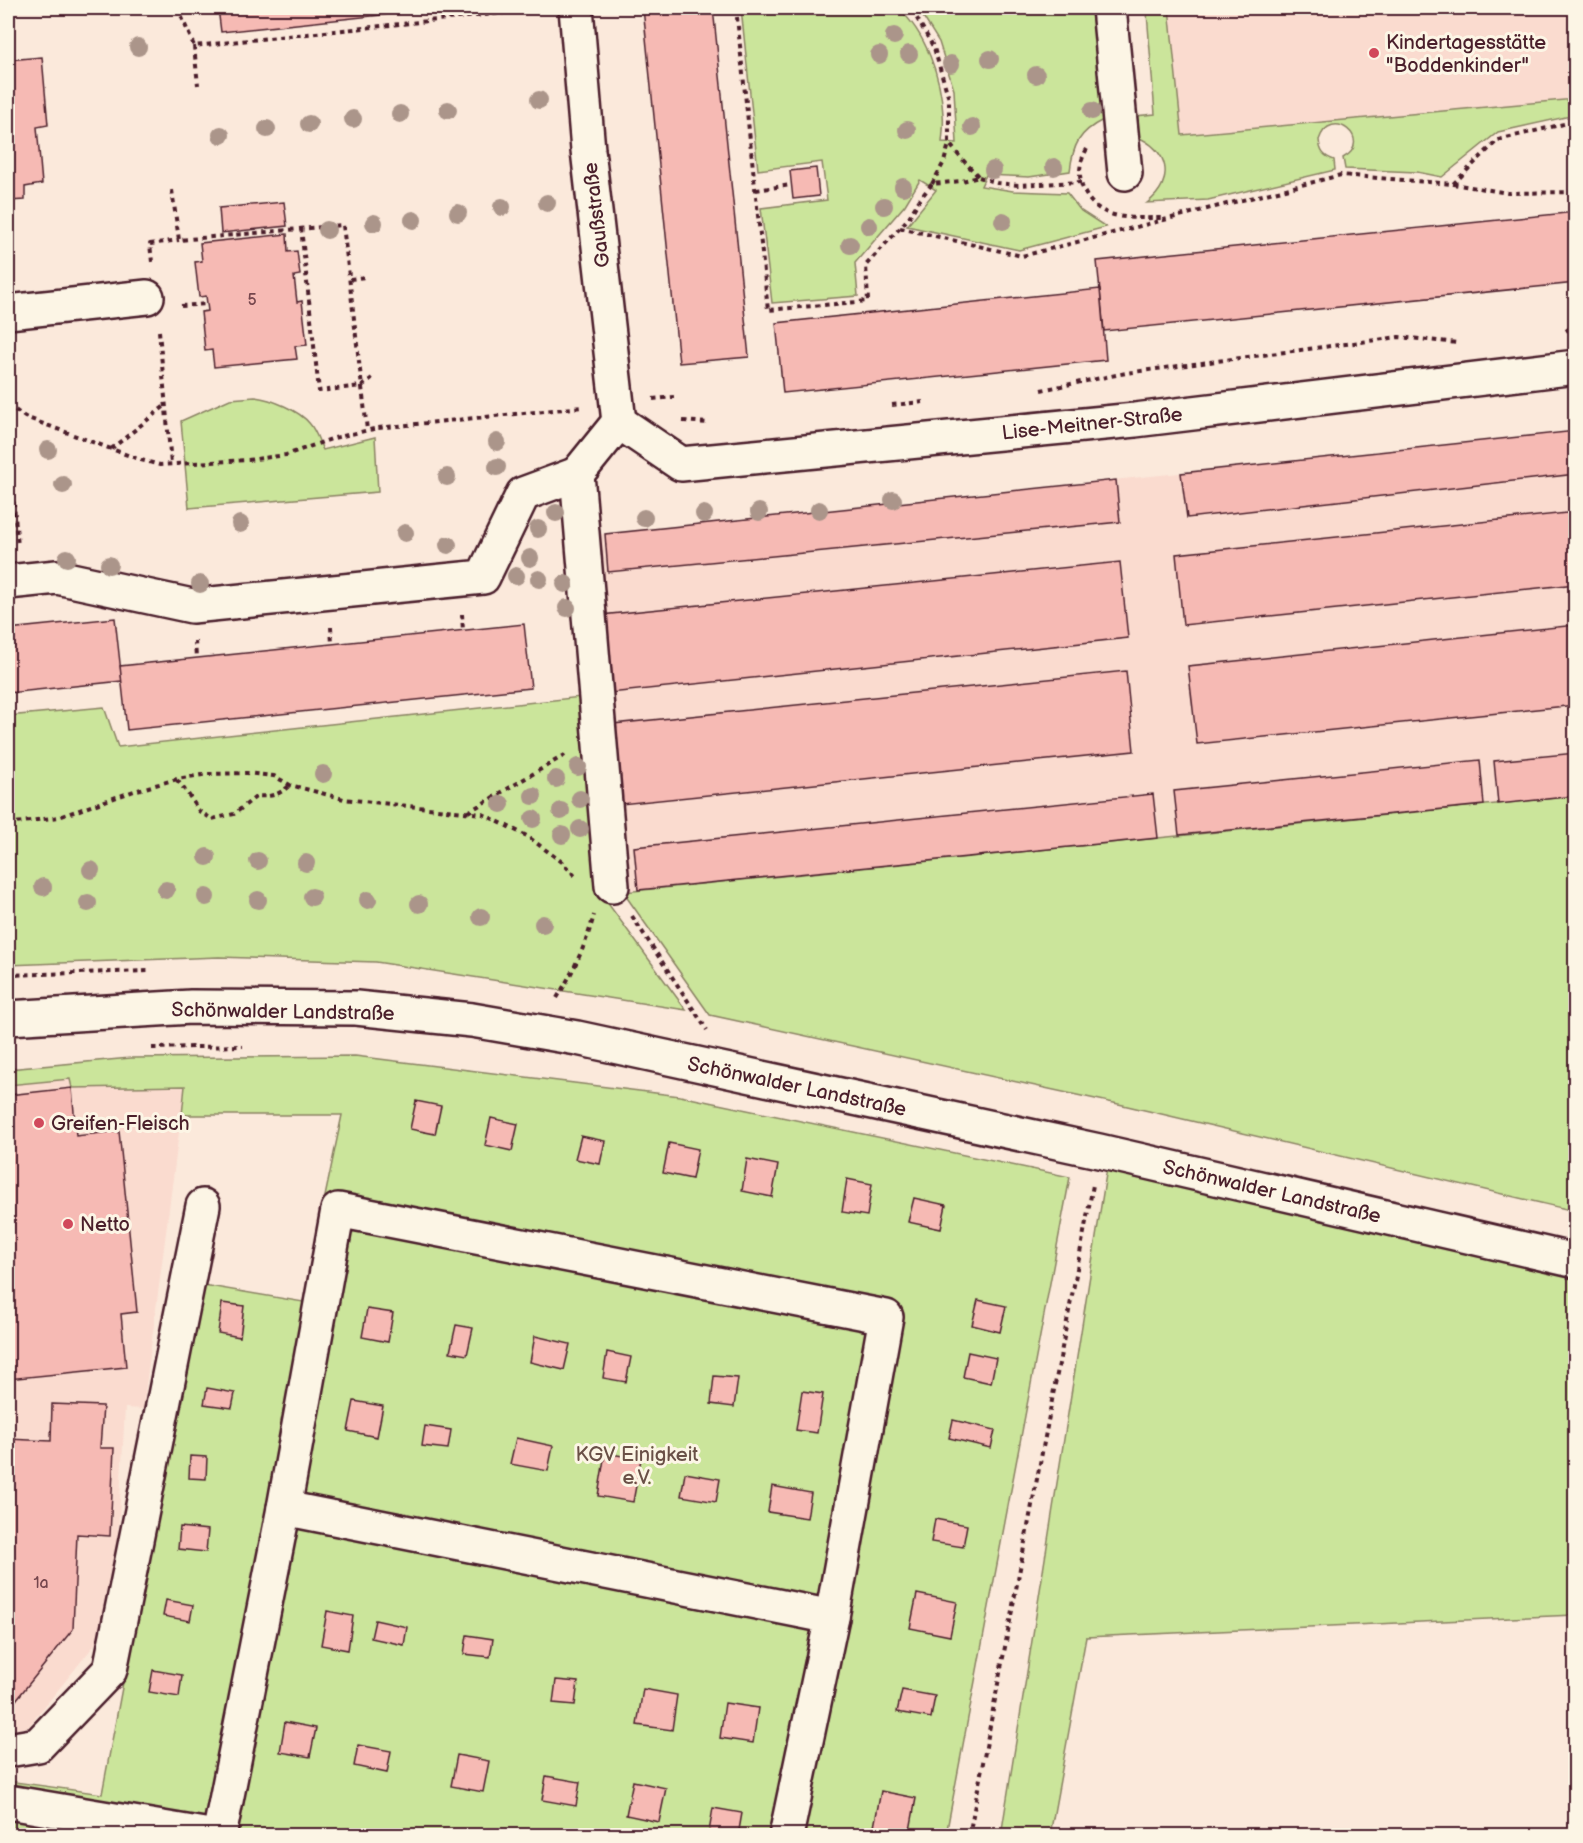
<svg xmlns="http://www.w3.org/2000/svg" width="1583" height="1843" font-family="'Balsamiq Sans',sans-serif">
<rect width="100%" height="100%" fill="#fbe9db"/>
<filter id="ink" filterUnits="userSpaceOnUse"><feTurbulence type="fractalNoise" baseFrequency=".0167" numOctaves="2"/><feDisplacementMap in="SourceGraphic" scale="12" xChannelSelector="R" yChannelSelector="G"/><feConvolveMatrix kernelMatrix="1 2 1 2 8 2 1 2 1" color-interpolation-filters="sRGB"/></filter>
<g filter="url(#ink)">
<g fill="#fadbcf">
<polygon points="1169,8 1575,8 1575,99 1181,135"/>
<polygon points="1575,431 1575,796 601,894 567,538"/>
<polygon points="70,1079 72,1088 185,1086 143,1409 125,1408 117,1554 105,1632 28,1727 8,1730 8,1085"/>
</g>
<g fill="#cbe59b" stroke="#8a8263" stroke-width="1.5">
<path d="M 741,8 L 898,8 C 926,33 941,77 943,114 C 944,123 943,133 942,142 L 957,143 L 954,90 L 939,42 L 922,15 L 920,8 L 1091,8 L 1103,120 C 1079,132 1073,145 1070,171 L 1029,177 L 986,175 L 981,186 L 1013,191 L 1067,193 L 1081,211 L 1106,227 L 1019,250 L 907,226 L 936,190 L 920,180 L 905,205 L 855,263 L 858,296 L 772,303 L 761,208 L 827,200 L 822,162 L 758,170 Z"/>
<path d="M 1126,8 L 1169,8 L 1182,135 L 1575,99 L 1575,115 L 1498,132 L 1442,177 L 1417,172 L 1345,169 L 1343,158 C 1375,141 1331,104 1319,140 C 1320,151 1323,156 1334,160 L 1335,170 L 1208,200 L 1147,203 C 1176,181 1169,149 1135,136 L 1135,116 L 1155,114 L 1147,13 L 1127,14 Z"/>
<path d="M 255,397 C 271,399 299,410 310,424 C 316,431 319,442 323,450 L 375,437 L 378,492 L 189,508 L 181,421 L 230,399 Z"/>
<polygon points="581,697 601,894 686,1010 376,962 219,957 8,965 8,716 104,707 118,747"/>
<polygon points="1575,796 1575,1211 1123,1105 710,1015 623,892"/>
<polygon points="355,1056 680,1096 1070,1177 946,1835 8,1835 8,1781 102,1794 198,1284 303,1302 342,1115 182,1115 185,1086 72,1088 70,1079 8,1085 8,1069 131,1058"/>
<polygon points="1107,1168 1575,1277 1575,1615 1086,1637 1050,1835 1001,1836"/>
</g>
<g fill="#f6bab4" stroke="#4a1f2b" stroke-width="1.5">
<polygon points="218,8 447,8 221,32"/>
<polygon points="643,8 713,8 749,357 679,363"/>
<polygon points="42,57 48,125 37,127 42,184 25,187 25,200 8,201 8,60"/>
<polygon points="816,168 819,196 793,199 790,171"/>
<polygon points="284,202 287,226 221,233 219,208"/>
<polygon points="1576,212 1576,283 1104,331 1097,261"/>
<polygon points="287,234 288,252 297,251 300,275 294,276 297,302 302,301 307,345 295,346 297,359 214,367 212,350 205,351 201,312 208,311 206,296 199,297 195,262 202,261 200,243"/>
<polygon points="1100,289 1106,360 783,393 776,323"/>
<polygon points="1576,431 1576,474 1187,518 1181,473"/>
<polygon points="1116,480 1120,522 608,572 605,534"/>
<polygon points="1576,512 1576,584 1183,625 1176,554"/>
<polygon points="1120,562 1128,638 610,693 601,615"/>
<polygon points="115,618 122,681 8,693 8,629"/>
<polygon points="524,624 531,688 127,730 120,666"/>
<polygon points="1576,625 1576,705 1197,744 1188,666"/>
<polygon points="1126,671 1134,751 621,804 613,724"/>
<polygon points="1576,753 1576,796 1498,804 1494,761"/>
<polygon points="1480,760 1484,805 1179,835 1174,791"/>
<polygon points="1153,794 1158,838 638,890 634,847"/>
<polygon points="72,1088 76,1136 119,1131 137,1312 121,1314 126,1367 8,1379 8,1095"/>
<polygon points="416,1101 441,1106 435,1134 410,1129"/>
<polygon points="491,1118 518,1124 512,1151 485,1145"/>
<polygon points="581,1136 605,1141 600,1164 575,1159"/>
<polygon points="669,1143 698,1149 692,1179 663,1173"/>
<polygon points="747,1159 778,1165 772,1197 742,1191"/>
<polygon points="847,1179 872,1184 867,1216 842,1212"/>
<polygon points="914,1198 946,1205 941,1229 908,1222"/>
<polygon points="978,1300 1006,1306 1000,1332 972,1325"/>
<polygon points="222,1303 244,1306 240,1337 218,1333"/>
<polygon points="367,1309 393,1313 388,1342 362,1337"/>
<polygon points="456,1325 473,1328 467,1355 450,1352"/>
<polygon points="535,1336 570,1344 564,1370 530,1362"/>
<polygon points="607,1352 631,1357 626,1382 603,1378"/>
<polygon points="968,1352 996,1358 991,1383 963,1377"/>
<polygon points="714,1376 738,1378 734,1407 711,1404"/>
<polygon points="207,1388 235,1393 232,1408 204,1404"/>
<polygon points="802,1391 823,1394 817,1433 796,1430"/>
<polygon points="354,1401 383,1406 377,1437 348,1431"/>
<polygon points="52,1404 103,1406 100,1448 114,1448 110,1536 77,1534 73,1629 8,1710 8,1439 51,1441"/>
<polygon points="953,1420 995,1430 991,1448 949,1438"/>
<polygon points="425,1426 451,1430 448,1449 422,1446"/>
<polygon points="516,1438 553,1446 548,1471 510,1464"/>
<polygon points="605,1453 641,1459 633,1502 598,1496"/>
<polygon points="190,1456 207,1457 206,1479 189,1478"/>
<polygon points="685,1473 720,1479 716,1502 681,1496"/>
<polygon points="772,1486 811,1493 807,1518 768,1512"/>
<polygon points="935,1519 967,1525 963,1547 931,1542"/>
<polygon points="180,1527 208,1530 206,1552 178,1549"/>
<polygon points="917,1594 957,1602 950,1636 910,1628"/>
<polygon points="166,1600 193,1605 190,1621 163,1616"/>
<polygon points="327,1611 353,1616 348,1650 321,1645"/>
<polygon points="375,1620 407,1627 404,1645 371,1638"/>
<polygon points="467,1635 493,1639 490,1657 464,1654"/>
<polygon points="153,1670 182,1675 179,1697 149,1692"/>
<polygon points="556,1680 578,1682 575,1705 553,1703"/>
<polygon points="643,1689 677,1695 672,1730 637,1725"/>
<polygon points="902,1690 935,1696 931,1718 897,1712"/>
<polygon points="725,1703 758,1708 753,1743 720,1738"/>
<polygon points="285,1722 316,1728 310,1757 280,1752"/>
<polygon points="358,1745 391,1751 387,1773 354,1766"/>
<polygon points="457,1755 489,1761 483,1792 451,1786"/>
<polygon points="546,1776 580,1782 576,1806 542,1800"/>
<polygon points="633,1781 666,1788 659,1822 626,1815"/>
<polygon points="881,1791 916,1798 909,1836 891,1836 873,1832"/>
<polygon points="713,1808 742,1813 738,1836 709,1832"/>
</g>
<g fill="none" stroke-linecap="round" stroke-linejoin="round">
<g stroke="#4a1f2b" stroke-width="38">
<g id="minor">
<polyline points="576,8 588,150 619,422"/>
<polyline points="1109,8 1125,173"/>
<polyline points="8,312 147,297"/>
<polyline points="619,422 681,464 1135,420 1576,367"/>
<polyline points="8,582 57,577 192,606 483,577 523,494 577,474"/>
<polyline points="612,886 577,474 619,422"/>
<polyline points="284,1508 832,1617"/>
<polyline points="8,1750 38,1745 110,1670 203,1206"/>
<polyline points="8,1802 210,1836"/>
<polyline points="219,1836 284,1508 338,1210 886,1317 832,1617 786,1836"/>
</g>
</g>
<g stroke="#4a1f2b" stroke-width="38">
<polyline id="major" points="8,1018 191,1007 356,1008 472,1020 577,1038 1099,1151 1576,1261"/>
</g>
<g stroke="#4a1f2b" stroke-width="4" stroke-dasharray="4.5 4.5" stroke-linecap="butt">
<polyline points="178,8 194,46 541,9"/>
<polyline points="736,8 768,310 868,301 866,265 900,228 909,217 920,199 932,184 962,181 979,177 960,157 949,143 949,99 934,48 911,8"/>
<polyline points="194,46 198,85"/>
<path d="M 1087,149 C 1080,160 1078,174 1082,186 C 1095,222 1132,218 1163,218"/>
<polyline points="979,177 997,183 1018,185 1081,182"/>
<polyline points="932,184 944,162 949,144"/>
<polyline points="1453,184 1508,193 1576,192"/>
<polyline points="172,190 179,240 343,225 367,430"/>
<polyline points="756,190 791,185"/>
<polyline points="301,228 319,391 362,386 372,378"/>
<polyline points="900,228 1022,256 1341,175 1453,184 1498,140 1576,121"/>
<polyline points="152,262 150,244 179,240"/>
<polyline points="350,279 366,277"/>
<polyline points="181,306 207,304"/>
<polyline points="159,331 171,464"/>
<polyline points="1566,331 1576,324"/>
<polyline points="1041,390 1126,373 1399,337 1458,343"/>
<polyline points="653,399 674,397"/>
<polyline points="8,405 25,417 141,460 160,465 248,460 286,455 334,438 378,428 583,407"/>
<polyline points="892,405 923,402"/>
<polyline points="683,421 708,423"/>
<polyline points="8,448 18,546"/>
<polyline points="111,449 166,405"/>
<polyline points="462,614 463,631"/>
<polyline points="331,627 332,644"/>
<polyline points="195,641 196,658"/>
<path d="M 177,780 L 188,794 L 199,811 L 212,819 L 234,814 L 257,796 C 271,797 279,795 290,785"/>
<polyline points="468,812 565,755"/>
<polyline points="8,824 59,817 134,791 177,779 208,774 247,773 274,776 290,785 344,799 483,814 527,836 562,862 575,876"/>
<polyline points="632,916 707,1030"/>
<polyline points="8,975 148,971"/>
<path d="M 557,998 C 573,972 586,945 594,915"/>
<polyline points="152,1048 243,1046"/>
<polyline points="969,1836 1093,1185"/>
</g>
<use href="#minor" stroke="#fcf5e5" stroke-width="33"/>
<use href="#major" stroke="#fcf5e5" stroke-width="33"/>
</g>
<g fill="#ab958a">
<circle cx="894" cy="36" r="9"/>
<circle cx="138" cy="47" r="9"/>
<circle cx="909" cy="54" r="9"/>
<circle cx="879" cy="55" r="9"/>
<circle cx="990" cy="59" r="9"/>
<circle cx="951" cy="64" r="9"/>
<circle cx="1036" cy="75" r="9"/>
<circle cx="539" cy="100" r="9"/>
<circle cx="448" cy="110" r="9"/>
<circle cx="1092" cy="111" r="9"/>
<circle cx="400" cy="114" r="9"/>
<circle cx="353" cy="119" r="9"/>
<circle cx="309" cy="124" r="9"/>
<circle cx="972" cy="127" r="9"/>
<circle cx="267" cy="129" r="9"/>
<circle cx="907" cy="130" r="9"/>
<circle cx="221" cy="135" r="9"/>
<circle cx="1054" cy="167" r="9"/>
<circle cx="993" cy="170" r="9"/>
<circle cx="903" cy="187" r="9"/>
<circle cx="547" cy="203" r="9"/>
<circle cx="884" cy="206" r="9"/>
<circle cx="502" cy="207" r="9"/>
<circle cx="458" cy="213" r="9"/>
<circle cx="413" cy="220" r="9"/>
<circle cx="1003" cy="221" r="9"/>
<circle cx="374" cy="223" r="9"/>
<circle cx="869" cy="226" r="9"/>
<circle cx="327" cy="230" r="9"/>
<circle cx="850" cy="245" r="9"/>
<circle cx="497" cy="442" r="9"/>
<circle cx="48" cy="450" r="9"/>
<circle cx="497" cy="467" r="9"/>
<circle cx="447" cy="477" r="9"/>
<circle cx="63" cy="485" r="9"/>
<circle cx="893" cy="500" r="9"/>
<circle cx="819" cy="510" r="9"/>
<circle cx="759" cy="512" r="9"/>
<circle cx="556" cy="513" r="9"/>
<circle cx="704" cy="514" r="9"/>
<circle cx="644" cy="518" r="9"/>
<circle cx="240" cy="524" r="9"/>
<circle cx="538" cy="529" r="9"/>
<circle cx="405" cy="533" r="9"/>
<circle cx="448" cy="545" r="9"/>
<circle cx="67" cy="558" r="9"/>
<circle cx="530" cy="558" r="9"/>
<circle cx="109" cy="565" r="9"/>
<circle cx="516" cy="576" r="9"/>
<circle cx="539" cy="579" r="9"/>
<circle cx="200" cy="584" r="9"/>
<circle cx="565" cy="584" r="9"/>
<circle cx="567" cy="608" r="9"/>
<circle cx="578" cy="767" r="9"/>
<circle cx="323" cy="774" r="9"/>
<circle cx="556" cy="779" r="9"/>
<circle cx="533" cy="796" r="9"/>
<circle cx="580" cy="799" r="9"/>
<circle cx="501" cy="804" r="9"/>
<circle cx="561" cy="811" r="9"/>
<circle cx="533" cy="819" r="9"/>
<circle cx="580" cy="829" r="9"/>
<circle cx="562" cy="835" r="9"/>
<circle cx="207" cy="857" r="9"/>
<circle cx="258" cy="861" r="9"/>
<circle cx="306" cy="863" r="9"/>
<circle cx="91" cy="870" r="9"/>
<circle cx="43" cy="887" r="9"/>
<circle cx="166" cy="890" r="9"/>
<circle cx="206" cy="897" r="9"/>
<circle cx="312" cy="897" r="9"/>
<circle cx="258" cy="900" r="9"/>
<circle cx="368" cy="900" r="9"/>
<circle cx="88" cy="903" r="9"/>
<circle cx="419" cy="904" r="9"/>
<circle cx="481" cy="917" r="9"/>
<circle cx="543" cy="924" r="9"/>
</g>
</g>
<g fill="#d1495b" stroke="#fcf5e5" stroke-width="2">
<circle cx="1374" cy="53" r="6"/>
<circle cx="39" cy="1123" r="6"/>
<circle cx="68" cy="1224" r="6"/>
</g>
<g text-anchor="middle" stroke-width="6" stroke-linejoin="round" paint-order="stroke">
<g font-size="16" fill="#75464d">
<text x="252" y="305">5</text>
<text x="41" y="1588">1a</text>
</g>
<g font-size="20" fill="#4a1f2b" stroke="#fcf5e5" text-anchor="start">
<text x="1386" y="49">Kindertagesstätte<tspan x="1386" dy="23">"Boddenkinder"</tspan></text>
<text x="51" y="1130">Greifen-Fleisch</text>
<text x="80" y="1231">Netto</text>
</g>
<g font-size="20" fill="#4a1f2b" stroke="#fcf5e5">
<text transform="translate(596 215) rotate(-97)" y="7">Gaußstraße</text>
<text transform="translate(1092 423) rotate(-6)" y="7">Lise-Meitner-Straße</text>
<text transform="translate(283 1011) rotate(1)" y="7">Schönwalder Landstraße</text>
<text transform="translate(797 1086) rotate(12)" y="7">Schönwalder Landstraße</text>
<text transform="translate(1272 1191) rotate(13)" y="7">Schönwalder Landstraße</text>
</g>
<g font-size="20" fill="#6a5047" stroke="#fcf5e5">
<text x="637" y="1461">KGV Einigkeit<tspan x="637" dy="23">e.V.</tspan></text>
</g>
</g>
<rect width="1583" height="1843" fill="none" stroke="#fcf5e5" stroke-width="30"/>
<rect x="15" y="15" width="1553" height="1813" fill="none" stroke="#4a1f2b" stroke-width="2" filter="url(#ink)"/>
</svg>
